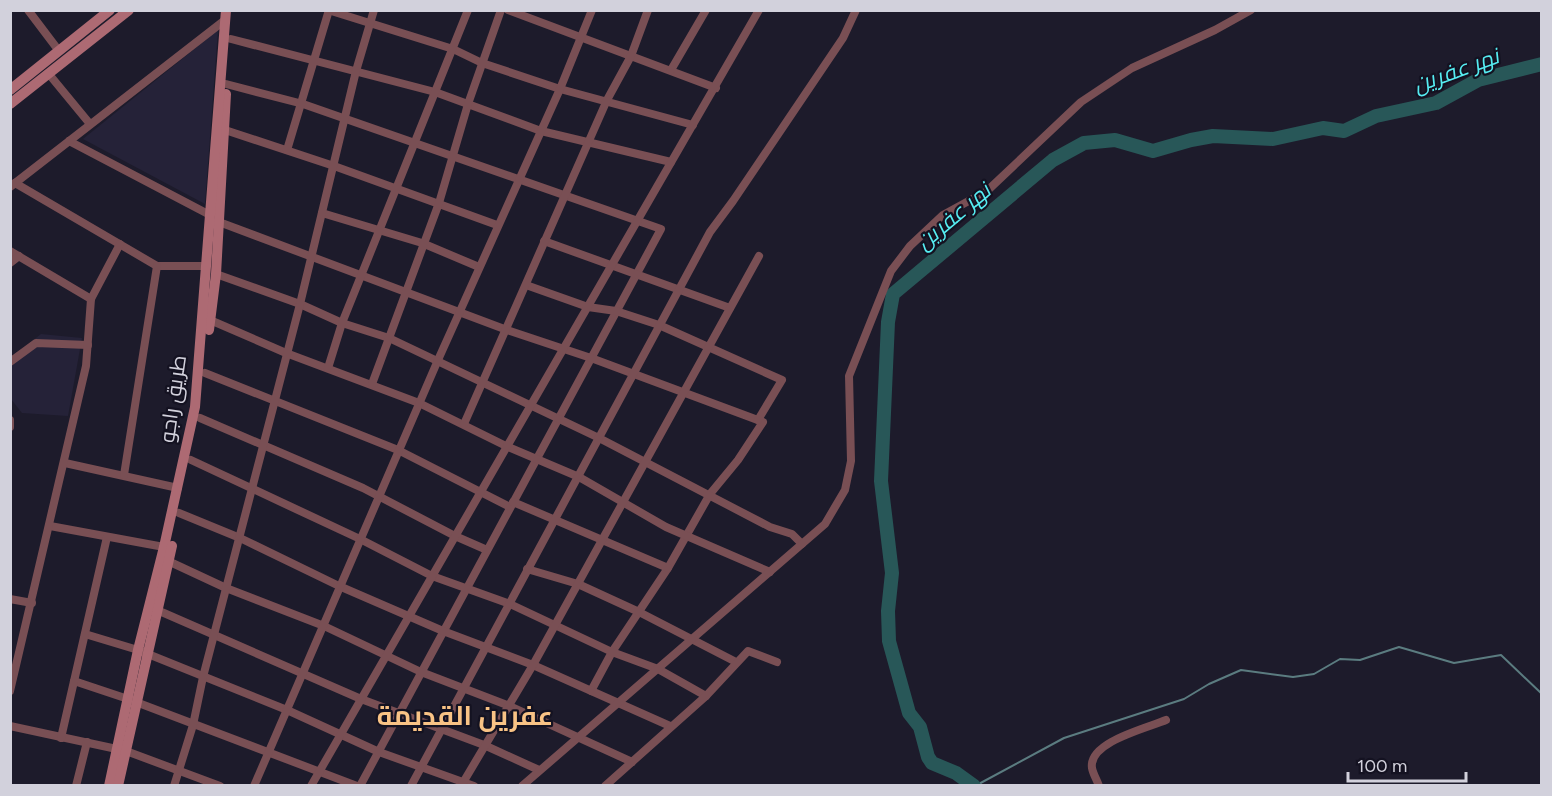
<svg xmlns="http://www.w3.org/2000/svg" width="1552" height="796" font-family="Figtree,Cairo,sans-serif">
<rect width="100%" height="100%" fill="#1d1b2b"/>
<g fill="#252238">
<polygon points="218,30 205,204 83,139"/>
<polygon points="41,334 82,338 68,416 22,413 11,399 11,358"/>
</g>
<g fill="none" stroke-linecap="round" stroke-linejoin="round">
<polyline stroke="#5b7c80" stroke-width="2" points="975,786 1064,738 1184,699 1209,684 1241,670 1293,677 1314,674 1340,659 1360,660 1399,647 1454,663 1501,655 1542,694"/>
<polyline stroke="#285758" stroke-width="14" points="974,786 956,773 932,763 928,757 920,727 909,713 889,641 888,611 892,573 881,481 888,322 893,294 1053,160 1084,143 1115,140 1153,151 1191,140 1213,136 1273,139 1323,128 1344,131 1376,116 1436,103 1478,80 1542,64"/>
<g stroke="#794f54" stroke-width="8">
<polyline points="28,10 59,51"/>
<polyline points="328,10 453,49 482,63 560,89 693,125"/>
<polyline points="508,10 716,88"/>
<polyline points="231,39 435,92 541,131 671,162"/>
<polyline points="671,70 706,10"/>
<polyline points="48,73 90,124"/>
<polyline points="226,84 303,104 661,229 360,786"/>
<polyline points="225,130 334,166 497,225"/>
<polyline points="69,141 210,215"/>
<polyline points="287,150 329,10"/>
<polyline points="15,183 157,266 206,266"/>
<polyline points="10,187 225,20"/>
<polyline points="322,213 422,243 479,267"/>
<polyline points="219,222 507,330 591,358 763,422 738,460 710,494 668,568 612,652 591,691"/>
<polyline points="544,241 730,308"/>
<polyline points="10,251 91,299"/>
<polyline points="10,263 19,256"/>
<polyline points="216,274 300,304 342,323 389,338 599,438 770,527 792,534 802,544"/>
<polyline points="526,285 588,307 616,311 659,325 782,380 758,420"/>
<polyline points="210,320 286,353 419,403 506,446 579,477 666,527 770,572"/>
<polyline points="10,362 36,343 88,345"/>
<polyline points="328,368 342,323 468,10"/>
<polyline points="205,373 398,450 510,507"/>
<polyline points="372,384 439,203 468,104 501,10"/>
<polyline points="200,418 363,488 455,536 487,550"/>
<polyline points="10,420 10,427"/>
<polyline points="464,424 607,100 631,56 648,10"/>
<polyline points="191,460 360,539 432,576 510,604 612,652 658,669 706,696"/>
<polyline points="65,463 178,488"/>
<polyline points="124,475 157,266"/>
<polyline points="513,502 668,568"/>
<polyline points="179,513 240,538 339,586 443,631 533,665 670,726"/>
<polyline points="50,526 164,547"/>
<polyline points="168,561 226,588 324,626 421,672 507,705 632,762"/>
<polyline points="527,569 578,584 639,612 736,662"/>
<polyline points="10,599 32,603"/>
<polyline points="157,610 361,699 484,745 539,770"/>
<polyline points="85,634 138,650 287,710 379,752 474,786"/>
<polyline points="74,681 128,699 357,786"/>
<polyline points="10,691 86,366 91,299 120,244"/>
<polyline points="10,726 126,751 220,786"/>
<polyline points="61,738 107,537"/>
<polyline points="76,786 87,742"/>
<polyline points="174,786 193,725 203,677 300,304 356,71 374,10"/>
<polyline points="254,786 438,360 560,89 592,10"/>
<polyline points="311,786 759,10"/>
<polyline points="411,786 710,232 733,201 843,38 856,10"/>
<polyline points="461,786 533,665 759,256"/>
<polyline points="522,786 825,524 845,490 851,461 849,376 891,271 910,246 943,215 987,191 1081,102 1132,68 1215,30 1251,10"/>
<polyline points="605,786 706,696 748,651 777,662"/>
<path d="M 1099,786 C 1097,780 1093,774 1092,768 C 1088,742 1147,728 1166,720"/>
</g>
<g stroke="#ad6a73" stroke-width="10">
<polyline points="10,90 110,10"/>
<polyline points="10,104 129,10"/>
<polyline points="209,330 216,274 226,94"/>
<polyline points="109,786 138,650 164,547 195,407 226,10"/>
<polyline points="118,786 172,546"/>
</g>
</g>
<g text-anchor="middle" stroke-width="4.5" stroke-linejoin="round" paint-order="stroke">
<g font-size="21" fill="#d2d1dc" stroke="#141221">
<text transform="translate(173 399) rotate(-82)" y="7">طريق راجو</text>
</g>
<g font-size="22" font-style="italic" fill="#56edf2" stroke="#141221">
<text transform="translate(1456 70) rotate(-20)" y="8">نهر عفرين</text>
<text transform="translate(953 216) rotate(-40)" y="8">نهر عفرين</text>
</g>
<g font-size="27" font-weight="bold" fill="#f9c385" stroke="#141221">
<text x="465" y="725">عفرين القديمة</text>
</g>
</g>
<rect width="1552" height="796" fill="none" stroke="#d2d1dc" stroke-width="24"/>
<path d="M1348 772v9h118v-9" fill="none" stroke="#d2d1dc" stroke-width="3"/>
<text x="1357" y="772" font-size="18" fill="#d2d1dc" stroke="#141221" stroke-width="4.5" paint-order="stroke">100 m</text>
</svg>
